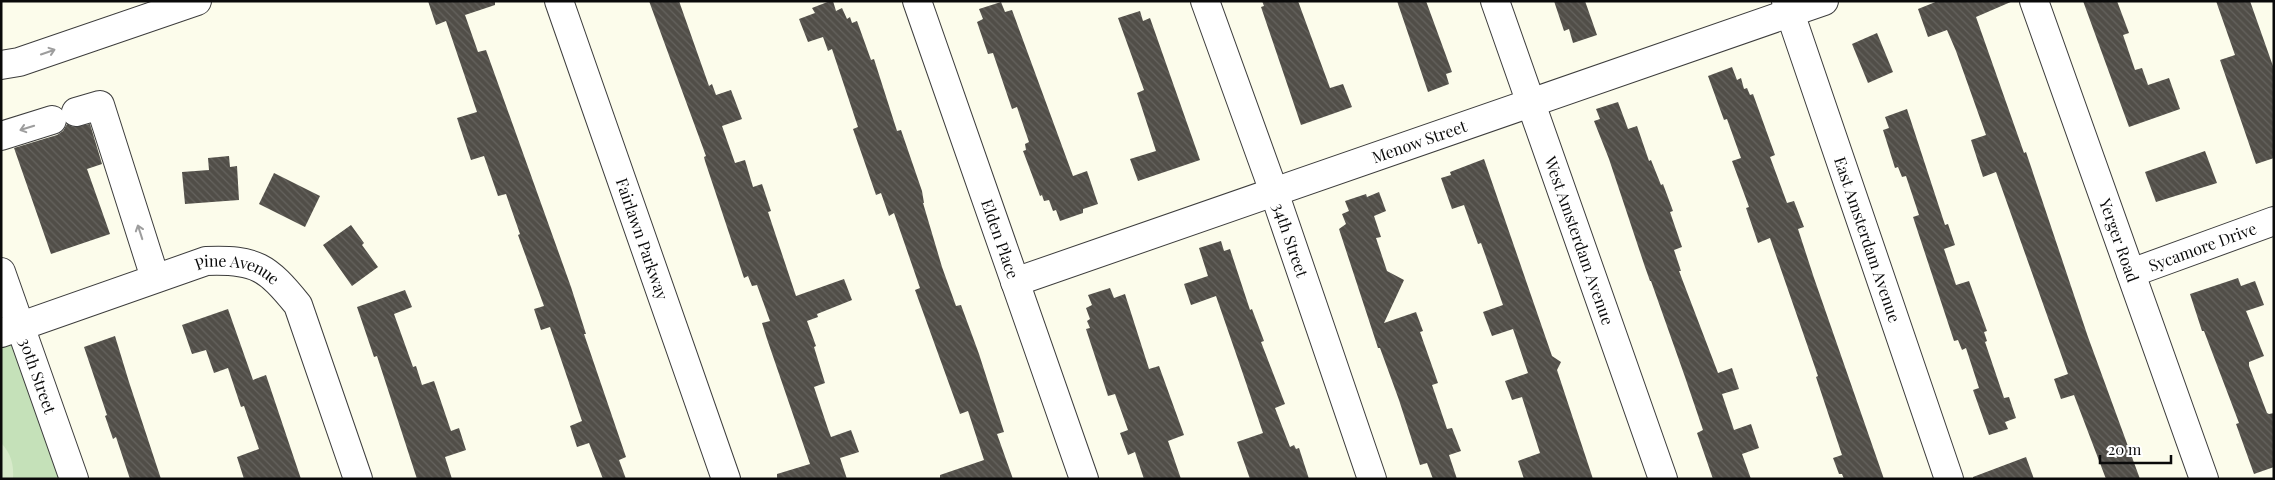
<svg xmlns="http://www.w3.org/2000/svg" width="2275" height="480" font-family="'Playfair Display',serif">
<defs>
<pattern id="building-back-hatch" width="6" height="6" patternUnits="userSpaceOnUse" patternTransform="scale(1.25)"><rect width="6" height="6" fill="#514e48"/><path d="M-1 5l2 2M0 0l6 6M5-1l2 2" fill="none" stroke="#65635e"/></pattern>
</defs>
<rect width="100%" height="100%" fill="#fcfceb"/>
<polygon fill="#c5e1b9" points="1,272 74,479 1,479"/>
<path fill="#d7eaca" d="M 1,443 C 11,453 14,465 13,479 L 1,479 Z"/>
<g fill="url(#building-back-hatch)">
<polygon points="428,1 495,1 495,5 465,15 478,52 486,50 571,287 586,334 584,334 626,457 619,460 626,479 603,479 589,443 577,447 570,426 582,421 550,327 541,330 534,309 544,306 518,235 520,234 506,194 498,196 484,156 471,160 457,118 477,112 446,21 436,25"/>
<polygon points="649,1 679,1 709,86 712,84 716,95 731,90 742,119 722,126 735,163 745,160 753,187 762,184 771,211 768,212 796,296 844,279 852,300 817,314 818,317 807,321 816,346 814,347 825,383 814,387 828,429 831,437 851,430 859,452 840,458 847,479 777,479 777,474 810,464 767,339 762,323 770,321 757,285 752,286 748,276 744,278 705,161 704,157 706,156"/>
<polygon points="830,1 833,1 836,11 842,8 847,19 850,17 852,23 857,21 871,60 874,59 897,131 901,130 922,191 924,203 923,203 942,267 956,306 961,305 979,354 1004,432 997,434 1013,479 940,479 940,475 984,460 968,411 960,414 915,290 920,288 894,213 889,216 881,193 876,195 853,129 858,127 832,49 828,51 823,37 808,42 799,19 815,13 812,8"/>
<polygon points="1262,1 1298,1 1330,88 1343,84 1352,107 1301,125 1261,7 1264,6"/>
<polygon points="1397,1 1426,1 1452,72 1446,74 1449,84 1428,92"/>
<polygon points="1554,1 1585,1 1597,35 1573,43 1569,29 1564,31"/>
<polygon points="1938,1 2013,1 1976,17 2024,153 2026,152 2088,337 2140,479 2106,479 2074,395 2061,399 2054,379 2068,374 1996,172 1983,177 1971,140 1986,135 1956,51 1947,30 1928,37 1918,9"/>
<polygon points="2083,1 2117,1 2129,33 2123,35 2135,70 2142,68 2148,85 2169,78 2180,109 2129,127"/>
<polygon points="2216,1 2250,1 2274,69 2274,158 2256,164 2220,60 2235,55"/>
<polygon points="1001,2 1005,12 1012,10 1073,176 1087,171 1098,204 1083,209 1083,213 1060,221 1056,210 1053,211 1049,200 1044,201 1042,195 1040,196 1023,151 1026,150 1025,144 1029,142 1017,107 1012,109 993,53 988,54 977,22 983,19 979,9"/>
<polygon points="1140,11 1143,21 1150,18 1200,160 1138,181 1130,159 1156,151 1137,93 1144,90 1118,18"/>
<polygon points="1877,33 1893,72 1868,83 1852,44"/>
<polygon points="1732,67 1737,80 1741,78 1744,89 1747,88 1750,95 1753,94 1775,155 1770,157 1787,203 1794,201 1804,227 1798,229 1814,278 1884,479 1844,479 1842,474 1839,474 1833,458 1842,455 1816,377 1818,376 1770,238 1758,243 1746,208 1749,207 1732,161 1741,158 1727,119 1724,120 1708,76"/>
<polygon points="1618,102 1628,129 1637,126 1649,161 1651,160 1661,185 1663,184 1673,211 1670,212 1682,247 1674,250 1681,271 1679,271 1718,373 1732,368 1739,389 1722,394 1734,430 1751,424 1759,448 1742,454 1751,479 1713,479 1697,433 1703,430 1685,377 1651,281 1650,281 1645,267 1609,159 1594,121 1600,119 1596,109"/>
<polygon points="1907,109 1945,225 1948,224 1955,245 1944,249 1956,285 1969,281 1987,331 1984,332 1987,341 1985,342 2004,398 2009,397 2016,418 2005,422 2008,429 1989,435 1973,390 1979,388 1966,348 1962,350 1958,340 1954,341 1913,217 1919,215 1906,176 1902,177 1898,167 1895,168 1883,130 1889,128 1885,117"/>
<polygon points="67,124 73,127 90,124 102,164 87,169 110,234 51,254 14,148 57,135 63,131"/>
<polygon points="2205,151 2217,183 2156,202 2145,172"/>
<polygon points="229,156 230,167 237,166 239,200 185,204 182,172 209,170 208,158"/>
<polygon points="1484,159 1552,356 1561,362 1557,370 1593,479 1524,479 1518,461 1540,453 1522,397 1512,400 1505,381 1528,373 1513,329 1492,336 1483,312 1503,305 1481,243 1478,244 1464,205 1452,209 1441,178 1451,175 1450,172"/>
<polygon points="274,173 320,196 305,227 259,204"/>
<polygon points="1379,192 1386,211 1374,216 1381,237 1376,238 1387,271 1404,280 1384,323 1416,312 1423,331 1420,332 1438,383 1432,385 1447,429 1452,428 1461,451 1449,455 1457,479 1433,479 1427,463 1420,465 1399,400 1380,348 1378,348 1339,229 1346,224 1342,214 1349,211 1345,201 1366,194 1367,197"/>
<polygon points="351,225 364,243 362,245 378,267 352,286 323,245"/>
<polygon points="1221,241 1224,251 1230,249 1250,310 1252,309 1264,341 1261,342 1285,404 1275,408 1290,447 1294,445 1296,449 1299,448 1309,479 1250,479 1237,442 1263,433 1243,374 1216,296 1191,305 1184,284 1208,276 1199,248"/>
<polygon points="2238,278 2241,286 2255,281 2264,305 2246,311 2264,356 2249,362 2249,366 2267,413 2269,414 2274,413 2274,467 2254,474 2236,424 2239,423 2204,331 2202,331 2190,294"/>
<polygon points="1110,288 1114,298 1125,294 1149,369 1159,366 1184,435 1168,441 1181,479 1144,479 1135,452 1128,455 1120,433 1128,430 1115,394 1108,396 1086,329 1090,328 1087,321 1090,319 1086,308 1092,305 1088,295"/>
<polygon points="405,290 412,307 394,314 413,367 416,366 422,385 434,381 451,431 459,428 466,450 445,457 452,479 417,479 377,356 374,357 357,307"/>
<polygon points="228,309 253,380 266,375 301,479 244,479 237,457 259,449 244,406 241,407 228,368 214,373 206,350 192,354 182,325"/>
<polygon points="115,336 129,382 161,479 130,479 116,437 113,439 105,416 107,415 84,347"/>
<polygon points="2026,457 2034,479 1973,479 1973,477"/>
</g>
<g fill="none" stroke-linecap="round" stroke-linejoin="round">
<g stroke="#3d3d3d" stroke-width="30">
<g id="minor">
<path id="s1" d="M 559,1 L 726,479"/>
<path id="s2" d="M 917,1 L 1084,479"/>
<path id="s3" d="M 1205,1 L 1274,192 L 1372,479"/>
<path id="s4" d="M 1495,1 L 1663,479"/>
<path id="s5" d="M 1786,1 L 1949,479"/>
<path id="s6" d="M 2034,1 L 2204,479"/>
<polyline points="1,65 19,62 197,1"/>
<polyline points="76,112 100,105 155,278"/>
<polyline points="1,136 52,120"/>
<path id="s7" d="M 1,272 L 74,479"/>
<path id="s8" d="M 2131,273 L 2274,221"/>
<path id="s9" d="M 1015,282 L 1824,1"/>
<path id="s10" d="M 1,333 L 206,261 C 256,259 267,267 298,305 L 358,479"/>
</g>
</g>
<use href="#minor" stroke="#fff" stroke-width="28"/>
</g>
<defs><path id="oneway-shaft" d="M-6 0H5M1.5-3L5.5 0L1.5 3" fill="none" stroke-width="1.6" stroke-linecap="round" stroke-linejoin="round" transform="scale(1.25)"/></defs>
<g stroke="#9d9d9d">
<use href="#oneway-shaft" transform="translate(48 52) rotate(-19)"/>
<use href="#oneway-shaft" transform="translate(27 128) rotate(163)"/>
<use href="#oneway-shaft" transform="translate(140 232) rotate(-108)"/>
</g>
<g text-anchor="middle" stroke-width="5" stroke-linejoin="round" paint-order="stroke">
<g font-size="16" fill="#0a0a0a" stroke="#fff">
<text dy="6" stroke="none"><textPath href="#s9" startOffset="428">Menow Street</textPath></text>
<text dy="6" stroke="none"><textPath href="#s3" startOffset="254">34th Street</textPath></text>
<text dy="6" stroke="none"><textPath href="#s1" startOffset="252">Fairlawn Parkway</textPath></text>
<text dy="6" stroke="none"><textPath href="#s2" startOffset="252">Elden Place</textPath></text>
<text dy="6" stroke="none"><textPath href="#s4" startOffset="254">West Amsterdam Avenue</textPath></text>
<text dy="6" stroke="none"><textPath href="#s5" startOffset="252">East Amsterdam Avenue</textPath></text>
<text dy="6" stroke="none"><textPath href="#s6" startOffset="254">Yerger Road</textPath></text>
<text dy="6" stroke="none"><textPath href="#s8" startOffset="76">Sycamore Drive</textPath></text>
<text dy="6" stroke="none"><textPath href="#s10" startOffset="250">Pine Avenue</textPath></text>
<text dy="6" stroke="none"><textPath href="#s7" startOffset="110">30th Street</textPath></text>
</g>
</g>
<rect width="2275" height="480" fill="none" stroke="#0a0a0a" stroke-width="5"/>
<path d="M2100 455v8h71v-8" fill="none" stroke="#0a0a0a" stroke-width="2.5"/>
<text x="2108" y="455" font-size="15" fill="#0a0a0a" stroke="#ffffff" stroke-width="4" paint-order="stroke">20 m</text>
</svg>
